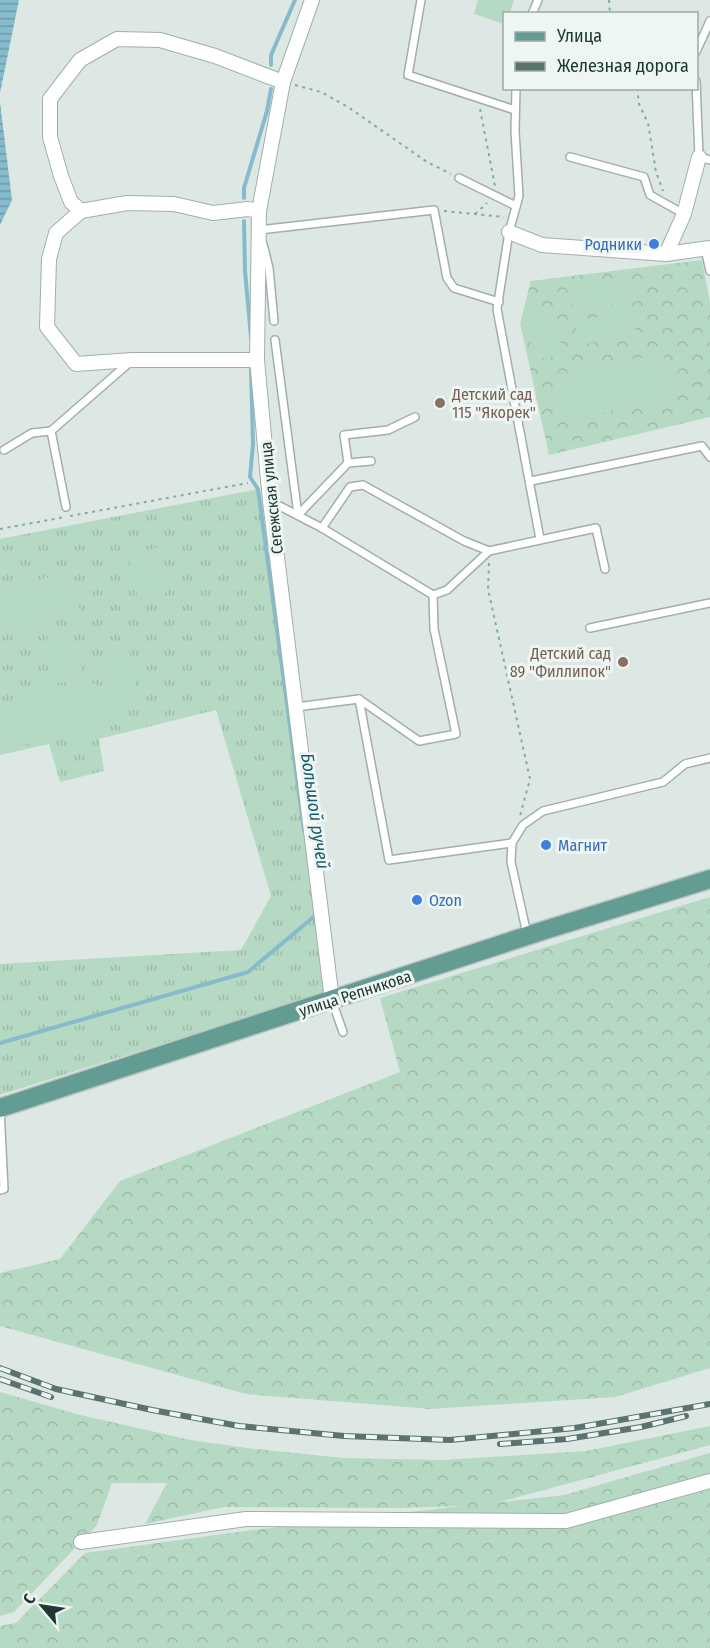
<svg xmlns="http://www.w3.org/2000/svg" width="710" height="1648" font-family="'Fira Sans Condensed',sans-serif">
<defs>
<pattern id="grass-tufts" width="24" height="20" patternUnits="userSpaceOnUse" patternTransform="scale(1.5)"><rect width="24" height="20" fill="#b6d9c3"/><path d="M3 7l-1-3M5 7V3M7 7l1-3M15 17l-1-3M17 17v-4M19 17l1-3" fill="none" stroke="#9cbba8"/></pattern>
<pattern id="forest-crowns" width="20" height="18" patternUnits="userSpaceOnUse" patternTransform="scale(1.5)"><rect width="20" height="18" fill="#b6d9c3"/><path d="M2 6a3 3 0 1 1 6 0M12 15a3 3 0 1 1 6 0" fill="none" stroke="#9cbba8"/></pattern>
<pattern id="water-rules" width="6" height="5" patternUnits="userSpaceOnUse" patternTransform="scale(1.5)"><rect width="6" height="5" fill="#86bbcc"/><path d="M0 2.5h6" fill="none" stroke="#6d99a6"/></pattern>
</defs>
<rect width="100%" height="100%" fill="#dde8e5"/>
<polygon fill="url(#grass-tufts)" points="258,489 326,992 0,1095 0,964 241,950 271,896 216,710 99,739 104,771 60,782 49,744 0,755 0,539"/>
<g fill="url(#forest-crowns)">
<polygon points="702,260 710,303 710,417 549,455 520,323 531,281"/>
<polygon points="710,897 710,1368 615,1397 431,1409 246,1394 0,1326 0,1273 60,1259 120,1181 400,1072 380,998"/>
<polygon points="0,1392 80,1415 191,1440 247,1448 344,1458 443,1460 586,1451 710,1426 710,1445 500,1502 564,1495 710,1453 710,1648 0,1648 0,1626 16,1623 85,1553 245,1531 462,1506 398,1508 224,1507 145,1524 167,1483 112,1483 97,1525 14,1612 0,1616"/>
</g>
<g fill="#b6d9c3">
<polygon points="478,0 514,0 510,13 504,14 504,24 474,14"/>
<polygon points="635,280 638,301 575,311 569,291"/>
<polygon points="555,309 563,354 535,361 525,316"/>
<polygon points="633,311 636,334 580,345 574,321"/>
<polygon points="656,355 674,361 679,382 664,400 582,417 560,411 555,384 570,370"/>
<polygon points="158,547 166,593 138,599 128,555"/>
<polygon points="72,572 81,615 0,633 0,588"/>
<polygon points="73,633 83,678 54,684 44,640"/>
<polygon points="129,650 138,696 110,702 100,658"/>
<polygon points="96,683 106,727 0,750 0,704"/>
</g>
<g fill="url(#water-rules)">
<polygon points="0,0 19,0 0,93"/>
<polygon points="0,102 12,200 0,225"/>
</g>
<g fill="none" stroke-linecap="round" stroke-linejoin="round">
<g stroke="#86bbcc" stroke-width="4">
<polyline points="271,65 271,55 295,0"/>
<polyline points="244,198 244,188 267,111 271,89"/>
<polyline points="244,221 245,271 251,337"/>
<polyline points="251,369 253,444 250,477 258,489 304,830"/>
<polyline points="0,1043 248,972 316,915"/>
</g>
<g stroke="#a1afac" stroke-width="10">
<g id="service">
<polyline points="421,0 408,75 515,110"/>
<polyline points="532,14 538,0"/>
<polyline points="696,52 710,21"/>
<polyline points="696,81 699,157 710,160"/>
<polyline points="516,88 515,131 519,196 509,232 497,309 540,539"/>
<polyline points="570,157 644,177 650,195 684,214"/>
<polyline points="459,178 516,206"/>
<polyline points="260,233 259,230 434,210 447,278 454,288 499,302"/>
<polyline points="263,244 269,268 274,321"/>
<polyline points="705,249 710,271"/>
<polyline points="275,340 298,515"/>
<polyline points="51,431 66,507"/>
<polyline points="4,450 32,433 51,431 130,362"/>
<polyline points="348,463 371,461"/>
<polyline points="531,481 702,446 710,457"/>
<polyline points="270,501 322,528 433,595 447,590 489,551 596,528 605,569"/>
<polyline points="298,515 348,463 344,435 388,430 415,417"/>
<polyline points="322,528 350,487 363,485 464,541 489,551"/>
<polyline points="590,628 710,603"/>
<polyline points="359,699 419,741 456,734 434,629 433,595"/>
<polyline points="296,707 359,699 389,860 512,843"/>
<polyline points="527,934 511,862 512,843 523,825 543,811 663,782 685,764 710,758"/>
<polyline points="332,1001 343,1032"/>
<polyline points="0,1190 4,1189 0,1109"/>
</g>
</g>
<g stroke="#a1afac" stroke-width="16">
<g id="minor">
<polyline points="312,0 283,82 259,211 257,360 270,501 332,1000"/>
<polyline points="81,211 71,202 61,176 50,137 50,99 80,60 117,39 160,40 215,56 283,82"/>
<polyline points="509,232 542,245 666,254 710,248"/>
<polyline points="666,254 684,214 699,157"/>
<polyline points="257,360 132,360 76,364 47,327 49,259 56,233 81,211 127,203 174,204 213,213 248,209 259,211"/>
<polyline points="81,1542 246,1519 566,1521 710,1481"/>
</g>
</g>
<g stroke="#bcc3c2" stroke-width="21">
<polyline id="primary" points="0,1108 545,930 710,879"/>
</g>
<g stroke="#7faba1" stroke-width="2" stroke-dasharray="3 4.5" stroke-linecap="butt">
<polyline points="609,0 610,14"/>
<polyline points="295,85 321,92 348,107 427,162 451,174"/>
<polyline points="637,88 639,104 648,123 656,172 663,191"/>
<polyline points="480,109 495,186"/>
<polyline points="444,211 504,217"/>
<polyline points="475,214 487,203"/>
<polyline points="70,516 248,483"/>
<polyline points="0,529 65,517"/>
<polyline points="489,563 488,589 530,779 520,816"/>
</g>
<use href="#service" stroke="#fff" stroke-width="7"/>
<use href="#minor" stroke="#fff" stroke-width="14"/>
<use href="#primary" stroke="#639c93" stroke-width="18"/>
<g stroke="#5a736f" stroke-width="6">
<g id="rail">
<polyline points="0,1368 56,1389 152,1410 239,1426 344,1436 450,1440 575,1428 710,1404"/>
<polyline points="0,1379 51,1397"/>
<polyline points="500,1444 567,1439 641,1427 686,1416"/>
</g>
</g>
<use href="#rail" stroke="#edf6f2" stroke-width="4" stroke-dasharray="11" stroke-linecap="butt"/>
</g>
<g fill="#3f7fe0" stroke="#edf6f2" stroke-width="2">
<circle cx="654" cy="244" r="6"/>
<circle cx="546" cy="845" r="6"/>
<circle cx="417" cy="900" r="6"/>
</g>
<g fill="#8d6e63" stroke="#edf6f2" stroke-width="2">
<circle cx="440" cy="403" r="6"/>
<circle cx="623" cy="662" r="6"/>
</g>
<g text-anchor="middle" stroke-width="6" stroke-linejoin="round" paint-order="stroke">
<g font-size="16" fill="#366cbe" stroke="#edf6f2" text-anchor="start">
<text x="642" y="250" text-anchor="end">Родники</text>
<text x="558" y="851">Магнит</text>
<text x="429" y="906">Ozon</text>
</g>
<g font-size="16" fill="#785e54" stroke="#edf6f2" text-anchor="start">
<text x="452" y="400">Детский сад<tspan x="452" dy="18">115 "Якорек"</tspan></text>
<text x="611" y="659" text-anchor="end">Детский сад<tspan x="611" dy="18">89 "Филлипок"</tspan></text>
</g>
<g font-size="16" fill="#203733" stroke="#edf6f2">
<text transform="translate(271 498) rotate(-96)" y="6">Сегежская улица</text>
<text transform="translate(355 993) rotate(-18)" y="6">улица Репникова</text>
</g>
<g font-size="18" font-style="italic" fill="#1d5a6f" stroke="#edf6f2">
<text transform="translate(315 811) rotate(82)" y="6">Большой ручей</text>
</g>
</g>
<rect x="503" y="12" width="195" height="78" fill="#edf6f2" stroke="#9baaa6" stroke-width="1.5"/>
<rect x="515" y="32" width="30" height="9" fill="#639c93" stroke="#9baaa6" stroke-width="1.5"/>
<text x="557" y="42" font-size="18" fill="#203733">Улица</text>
<rect x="515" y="62" width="30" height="9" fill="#5a736f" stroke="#9baaa6" stroke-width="1.5"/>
<text x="557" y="72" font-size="18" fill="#203733">Железная дорога</text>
<g transform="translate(42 1606) rotate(299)" stroke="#edf6f2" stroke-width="4.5" paint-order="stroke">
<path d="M0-4.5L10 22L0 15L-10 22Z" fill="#203733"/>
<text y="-9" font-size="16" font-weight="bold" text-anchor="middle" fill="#203733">С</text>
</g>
</svg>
